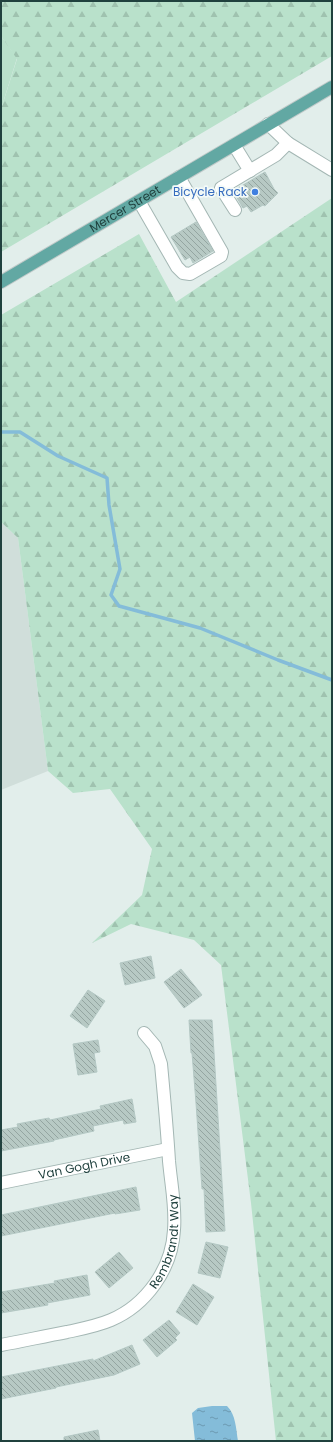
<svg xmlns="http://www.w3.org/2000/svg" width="333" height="1442" font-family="Poppins,sans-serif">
<defs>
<pattern id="forest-firs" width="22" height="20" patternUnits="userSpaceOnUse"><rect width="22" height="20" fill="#b9e1cb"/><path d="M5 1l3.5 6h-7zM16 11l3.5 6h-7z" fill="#9fc2af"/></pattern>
<pattern id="water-ripples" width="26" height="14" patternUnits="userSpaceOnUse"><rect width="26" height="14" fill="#84bcd9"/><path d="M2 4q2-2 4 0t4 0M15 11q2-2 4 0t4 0" fill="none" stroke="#6c9ab1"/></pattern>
<pattern id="building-back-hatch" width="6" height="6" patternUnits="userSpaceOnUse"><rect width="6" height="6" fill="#b7c9c4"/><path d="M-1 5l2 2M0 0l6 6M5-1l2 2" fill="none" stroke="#94a5a1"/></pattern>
</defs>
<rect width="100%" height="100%" fill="#e2eeeb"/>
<polygon fill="#d0deda" points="1,522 18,538 48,771 1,790"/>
<polygon fill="#b9e1cb" points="1,36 17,58 1,109"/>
<g fill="url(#forest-firs)">
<polygon points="1,1 332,1 332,56 1,252 1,109 17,59 1,36"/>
<polygon points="332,198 332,1441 276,1441 251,1203 221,965 194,940 131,924 92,943 142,895 152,849 110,789 73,793 48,771 18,538 1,522 1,315 139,234 176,302"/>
</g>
<path fill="url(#water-ripples)" d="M 212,1406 L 227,1406 C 236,1415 236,1429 238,1441 L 195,1441 L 192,1413 L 198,1408 Z"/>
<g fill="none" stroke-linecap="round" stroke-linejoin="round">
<polyline stroke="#84bcd9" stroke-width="3.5" points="1,432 20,432 58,456 107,478 109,505 120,569 111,595 119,606 200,628 278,660 332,680"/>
</g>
<g fill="url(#building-back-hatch)" stroke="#b4c8c4">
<polygon points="265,172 274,189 278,193 265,206 263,205 251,212 247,206 243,208 233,191"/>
<polygon points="196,222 213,251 193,263 190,257 185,260 171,237"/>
<polygon points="151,956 155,978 125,985 120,963"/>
<polygon points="181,969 202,995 184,1008 164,982"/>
<polygon points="88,990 105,1001 87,1028 70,1016"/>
<polygon points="189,1020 212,1020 225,1231 206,1232 204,1189 202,1189 196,1103 192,1053 191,1053"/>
<polygon points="98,1040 100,1052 94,1053 97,1072 78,1075 73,1044"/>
<polygon points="132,1099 136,1122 124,1124 123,1120 93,1126 94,1131 54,1140 54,1141 1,1151 1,1130 18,1127 17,1124 49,1118 50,1120 101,1109 100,1106"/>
<polygon points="136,1187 140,1210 115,1214 115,1213 1,1236 1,1215"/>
<polygon points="206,1242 228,1247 220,1278 198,1273"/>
<polygon points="119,1252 133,1268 109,1288 95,1272"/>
<polygon points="87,1275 90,1295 47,1303 48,1305 1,1313 1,1292 55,1283 54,1281"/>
<polygon points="193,1284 214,1297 197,1325 176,1312"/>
<polygon points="169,1320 180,1333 175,1338 177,1340 157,1357 143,1340"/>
<polygon points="132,1345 140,1364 114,1375 56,1387 56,1388 1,1399 1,1377 93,1359 93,1361"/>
<polygon points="98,1430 100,1441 64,1441 64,1437"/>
</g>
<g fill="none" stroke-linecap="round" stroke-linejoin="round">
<g stroke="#a4b7b4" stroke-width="14">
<g id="minor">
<polyline points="268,124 288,143 332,170"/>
<polyline points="234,145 250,171"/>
<polyline points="139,201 177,267 183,273 190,274 221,256 222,252 179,177"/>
<polyline points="235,210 221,188 276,155 288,143"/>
<path id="s1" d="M 1,1183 L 168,1149"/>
<path id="s2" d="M 1,1345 C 23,1341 45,1336 67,1332 C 81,1329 97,1326 111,1320 C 146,1305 172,1269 174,1230 C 176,1207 171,1184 169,1161 C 167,1128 164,1096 161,1064 L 155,1046 L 144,1033"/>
</g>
</g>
<g stroke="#c1cac9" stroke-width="14">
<g id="major">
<path id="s3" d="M 1,282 L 332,87"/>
</g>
</g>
<use href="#minor" stroke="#fff" stroke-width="12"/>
<use href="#major" stroke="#62a8a3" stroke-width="12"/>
</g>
<circle fill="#3f7fe0" stroke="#f3faf8" stroke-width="1.5" cx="255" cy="192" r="4"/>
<g text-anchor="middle" stroke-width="3.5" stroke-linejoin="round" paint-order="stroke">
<g font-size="12" fill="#366cbe" stroke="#f3faf8" text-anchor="end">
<text x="247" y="196">Bicycle Rack</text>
</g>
<g font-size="12" fill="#20413e" stroke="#f3faf8">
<text dy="4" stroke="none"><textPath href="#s3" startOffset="144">Mercer Street</textPath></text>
<text dy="4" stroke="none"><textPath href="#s1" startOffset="85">Van Gogh Drive</textPath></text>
<text dy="4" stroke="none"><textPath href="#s2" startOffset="215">Rembrandt Way</textPath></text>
</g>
</g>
<rect width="333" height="1442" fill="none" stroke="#20413e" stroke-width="4"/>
</svg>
